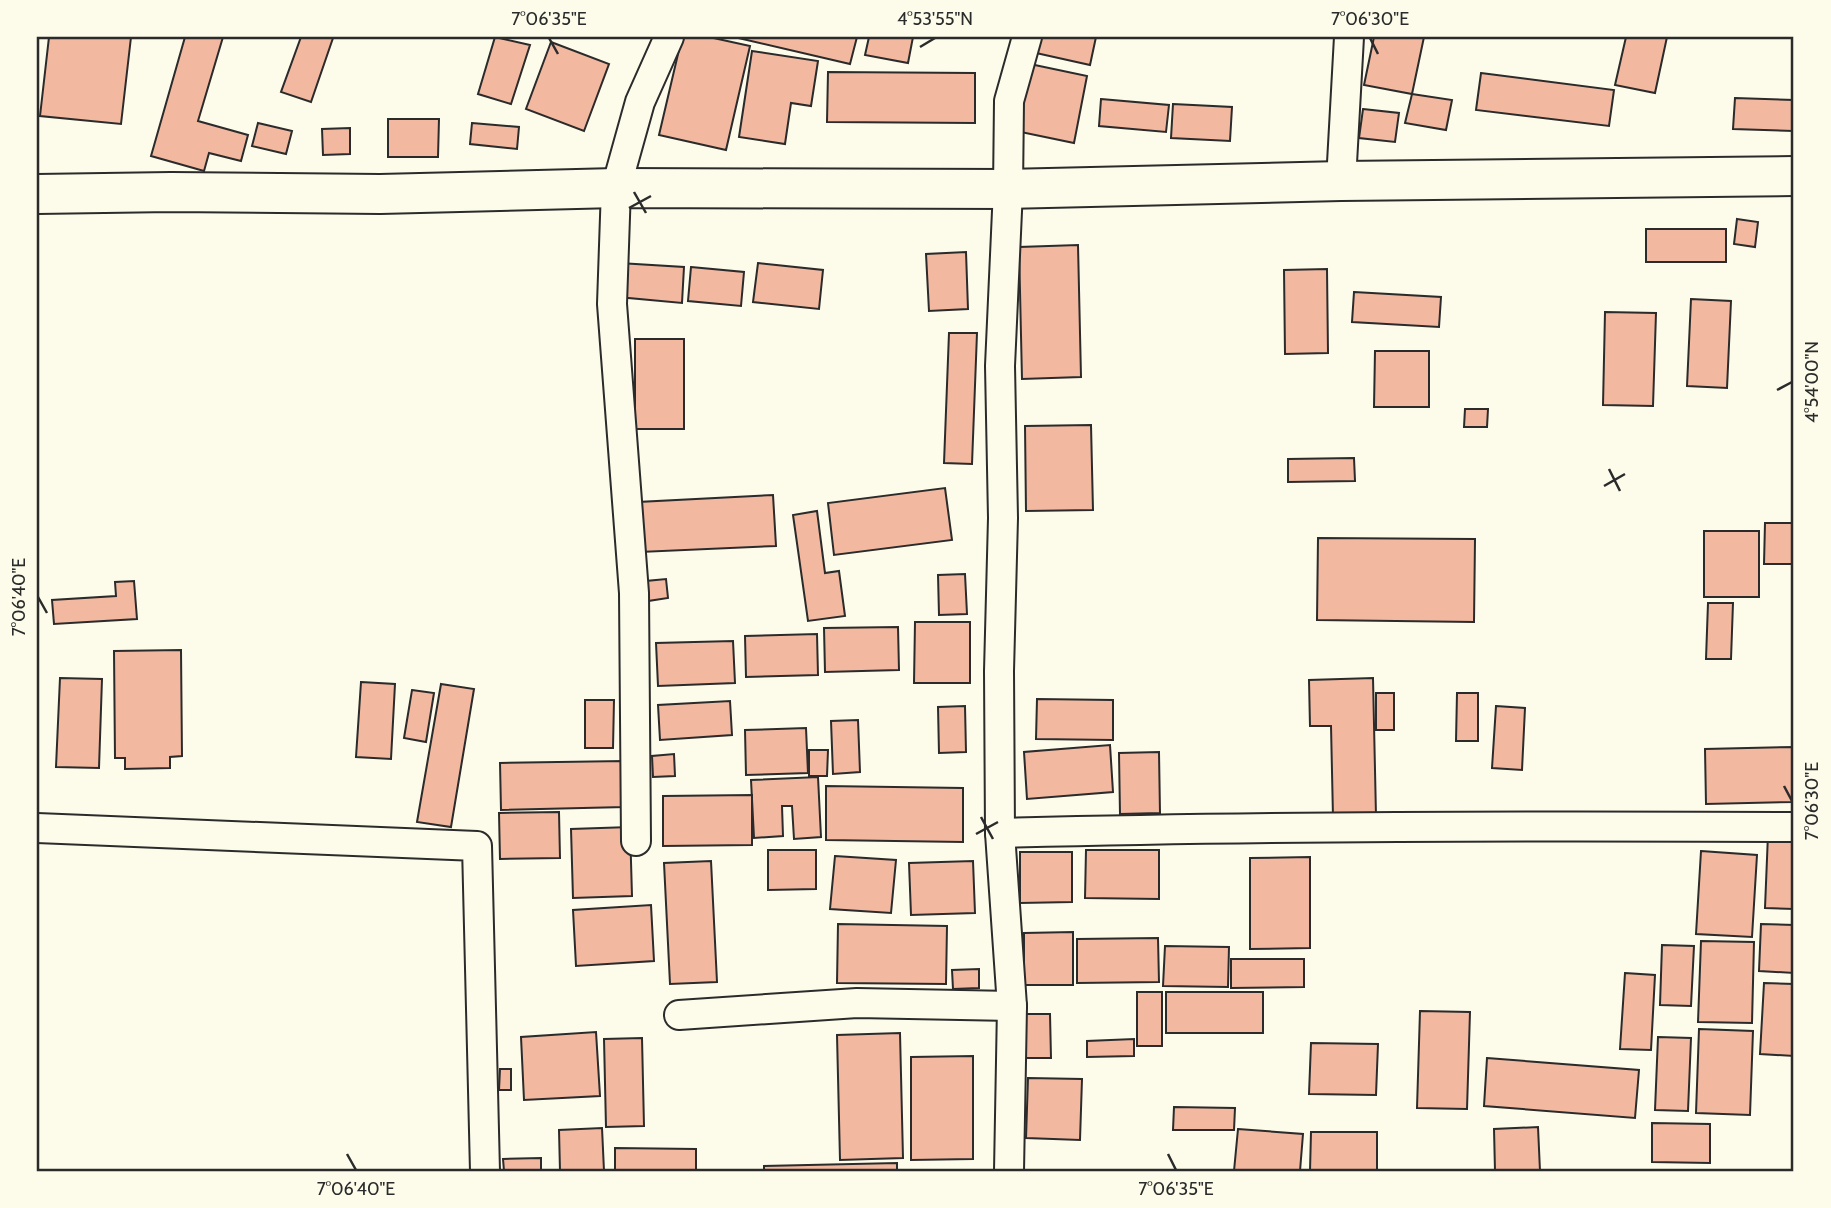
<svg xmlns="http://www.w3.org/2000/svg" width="1831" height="1208" font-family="Cabin,sans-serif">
<rect width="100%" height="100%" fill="#fdfbea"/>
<g fill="#f2b8a0" stroke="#2b2b2b" stroke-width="2">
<polygon points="49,37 131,37 121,124 40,116"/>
<polygon points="185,37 223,37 198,121 248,135 241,161 209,153 204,171 151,156"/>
<polygon points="301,37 328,37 333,38 311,102 281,92"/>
<polygon points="495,37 530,45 511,104 478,94"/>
<polygon points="682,37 709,37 750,46 726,150 659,135"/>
<polygon points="734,37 857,37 850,64"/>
<polygon points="869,37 913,37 908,63 865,55"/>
<polygon points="1040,37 1096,37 1090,65 1036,53"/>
<polygon points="1374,37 1424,37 1412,94 1364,85"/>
<polygon points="1626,37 1667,37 1655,93 1615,85"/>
<polygon points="551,42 609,64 584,131 526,109"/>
<polygon points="752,51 818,61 811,106 791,103 785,144 739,137"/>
<polygon points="1030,64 1087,76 1074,143 1016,131"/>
<polygon points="828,72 975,73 975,123 827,122"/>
<polygon points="1481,73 1614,90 1609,126 1476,110"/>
<polygon points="1412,94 1452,100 1446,130 1405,123"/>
<polygon points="1735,98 1794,100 1793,131 1733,129"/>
<polygon points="1101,99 1169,105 1166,132 1099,126"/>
<polygon points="1173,104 1232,107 1230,141 1171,138"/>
<polygon points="1363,109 1399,113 1395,142 1359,138"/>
<polygon points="388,119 439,119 438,157 388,157"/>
<polygon points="258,123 292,131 286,154 252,146"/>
<polygon points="472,123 519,127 517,149 470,144"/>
<polygon points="350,128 350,154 323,155 322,129"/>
<polygon points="1737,219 1758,222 1755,247 1734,244"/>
<rect x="1646" y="229" width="80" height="33"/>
<polygon points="1078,245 1081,377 1022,379 1019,247"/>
<polygon points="966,252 968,309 929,311 926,254"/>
<polygon points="619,263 684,267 682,303 618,297"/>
<polygon points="758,263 823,270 819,309 753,302"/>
<polygon points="691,267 744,272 741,306 688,301"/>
<polygon points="1327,269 1328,353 1285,354 1284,270"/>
<polygon points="1354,292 1441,297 1439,327 1352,322"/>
<polygon points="1691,299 1731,301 1727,388 1687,386"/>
<polygon points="1605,312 1656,313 1653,406 1603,405"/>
<polygon points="949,333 977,333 972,464 944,463"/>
<rect x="635" y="339" width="49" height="90"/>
<polygon points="1375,351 1429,351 1429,407 1374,407"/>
<polygon points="1465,409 1488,409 1487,427 1464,427"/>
<polygon points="1091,425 1093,510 1026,511 1025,426"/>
<polygon points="1354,458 1355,481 1288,482 1288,459"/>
<polygon points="945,488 952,540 834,555 828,503"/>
<polygon points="773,495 776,546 640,552 638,502"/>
<polygon points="817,511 825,573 839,571 845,616 808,621 793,515"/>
<polygon points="1765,523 1794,523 1794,564 1764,564"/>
<rect x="1704" y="531" width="55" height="66"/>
<polygon points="1318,538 1475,539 1474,622 1317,620"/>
<polygon points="965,574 967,614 939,615 938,575"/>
<polygon points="666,579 668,598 648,601 646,581"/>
<polygon points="134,581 137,619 54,624 52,600 116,596 115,582"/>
<polygon points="1708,603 1733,603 1731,659 1706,659"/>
<polygon points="915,622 970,622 970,683 914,683"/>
<polygon points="898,627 899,670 825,672 824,628"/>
<polygon points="817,634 818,675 746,677 745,636"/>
<polygon points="733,641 735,683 658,686 656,643"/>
<polygon points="181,650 182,756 170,757 170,768 125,769 125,758 115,758 114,651"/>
<polygon points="60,678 102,679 99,768 56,767"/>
<polygon points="1373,678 1376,816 1333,817 1331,726 1310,726 1309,680"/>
<polygon points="361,682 395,684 391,759 356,757"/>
<polygon points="441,684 474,689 451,827 417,822"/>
<polygon points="412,690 434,693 426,742 404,738"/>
<rect x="1376" y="693" width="18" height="37"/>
<polygon points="1457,693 1478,693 1478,741 1456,741"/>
<polygon points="1037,699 1113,700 1113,740 1036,739"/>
<polygon points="585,700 614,700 613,748 585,748"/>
<polygon points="730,701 732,735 660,740 658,705"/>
<polygon points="965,706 966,752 939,753 938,707"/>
<polygon points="1496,706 1525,708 1522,770 1492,768"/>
<polygon points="858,720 860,772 833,774 831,721"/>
<polygon points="806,728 808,773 746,775 745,730"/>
<polygon points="1110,745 1113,792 1027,799 1024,752"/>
<polygon points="1794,747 1794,802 1706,804 1705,749"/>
<polygon points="809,750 828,750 827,776 809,776"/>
<polygon points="1159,752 1160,813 1120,814 1119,753"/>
<polygon points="674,754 675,776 653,777 652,756"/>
<polygon points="624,761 625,807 501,810 500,763"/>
<polygon points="818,777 821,837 794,839 792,806 782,806 783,836 754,838 751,780"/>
<polygon points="826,786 963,788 963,842 826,840"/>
<polygon points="752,795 752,845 663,846 663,796"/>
<polygon points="559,812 560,858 500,859 499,813"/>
<polygon points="630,827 632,896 573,898 571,829"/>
<polygon points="1768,834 1794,835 1794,909 1765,908"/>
<polygon points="768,850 816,850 816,889 768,890"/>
<polygon points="1086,850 1159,850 1159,899 1085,898"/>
<polygon points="1701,851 1757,855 1752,937 1696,934"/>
<polygon points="1020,852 1072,852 1072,902 1020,903"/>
<polygon points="835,856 896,860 891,913 830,909"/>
<polygon points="1310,857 1310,948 1250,949 1250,858"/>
<polygon points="711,861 717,982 670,984 664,863"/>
<polygon points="973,861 975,913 911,915 909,863"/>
<polygon points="651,905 654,961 576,966 573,910"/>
<polygon points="838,924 947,926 946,984 837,983"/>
<polygon points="1761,924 1794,925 1794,973 1759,971"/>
<polygon points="1073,932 1073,985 1024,985 1024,933"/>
<polygon points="1158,938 1159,982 1077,983 1077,939"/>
<polygon points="1701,941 1754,942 1752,1023 1698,1022"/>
<polygon points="1662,945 1694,946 1691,1006 1660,1005"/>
<polygon points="1165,946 1229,947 1228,987 1163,986"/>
<polygon points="1231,959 1304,959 1304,987 1231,988"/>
<polygon points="979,969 979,988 953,989 952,970"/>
<polygon points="1625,973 1655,975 1651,1050 1620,1049"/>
<polygon points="1764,983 1794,984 1794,1056 1760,1054"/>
<rect x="1137" y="992" width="25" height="54"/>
<rect x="1166" y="992" width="97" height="41"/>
<polygon points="1420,1011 1470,1012 1467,1109 1417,1108"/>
<polygon points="1025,1014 1050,1014 1051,1058 1026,1058"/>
<polygon points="1699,1029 1753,1031 1750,1115 1696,1113"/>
<polygon points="596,1032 600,1096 524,1100 521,1037"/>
<polygon points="900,1033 903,1158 840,1160 837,1035"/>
<polygon points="1658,1037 1691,1038 1688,1111 1655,1110"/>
<polygon points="642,1038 644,1126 606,1127 604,1039"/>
<polygon points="1134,1039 1134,1056 1087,1057 1087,1041"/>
<polygon points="1311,1043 1378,1044 1376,1095 1309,1094"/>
<polygon points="973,1056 973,1159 911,1160 911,1057"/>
<polygon points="1487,1058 1639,1070 1635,1118 1484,1106"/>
<polygon points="500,1069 511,1069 511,1090 499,1090"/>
<polygon points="1028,1078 1082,1079 1080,1140 1026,1138"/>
<polygon points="1174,1107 1235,1108 1234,1130 1173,1130"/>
<polygon points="1652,1123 1710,1124 1710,1163 1652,1162"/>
<polygon points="1538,1127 1540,1171 1495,1171 1494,1129"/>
<polygon points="602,1128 604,1171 560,1171 559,1130"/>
<polygon points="1238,1129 1303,1134 1300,1171 1234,1171"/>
<polygon points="1311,1132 1377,1132 1377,1171 1310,1171"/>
<polygon points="615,1148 696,1149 696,1171 615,1171"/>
<polygon points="541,1158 541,1171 504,1171 503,1159"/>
<polygon points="897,1163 897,1171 764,1171 764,1166"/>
</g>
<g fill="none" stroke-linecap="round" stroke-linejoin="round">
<g stroke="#2b2b2b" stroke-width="32">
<g id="street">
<polyline points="1341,181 1349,37"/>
<polyline points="37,828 477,846 485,1171"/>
<path d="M 1000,833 C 1265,826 1529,826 1794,827"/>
<polyline points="636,841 634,593 612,304 616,188 640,102 669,37"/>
<polyline points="679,1015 857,1003 1012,1006"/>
<polyline points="1009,1171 1012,1006 1000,833 999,671 1003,518 1000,366 1008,189 1009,101 1027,37"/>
</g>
</g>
<g stroke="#2b2b2b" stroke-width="42">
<polyline id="secondary" points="37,194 171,192 380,194 616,188 1008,189 1341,181 1794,176"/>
</g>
<use href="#street" stroke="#fdfbea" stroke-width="28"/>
<use href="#secondary" stroke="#fdfbea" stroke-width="38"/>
</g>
<path fill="none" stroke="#2b2b2b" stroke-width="2.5" d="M 549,38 L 558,54M 1370,38 L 1378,54M 920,47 L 935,38M 634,192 L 646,213M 629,208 L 651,196M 1777,390 L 1792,382M 1609,469 L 1620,491M 1604,486 L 1625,474M 38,597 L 47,613M 1784,786 L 1792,801M 981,817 L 993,839M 976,834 L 998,822M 347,1154 L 356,1170M 1168,1154 L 1176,1170"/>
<rect width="1831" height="1208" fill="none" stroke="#fdfbea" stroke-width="77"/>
<rect x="38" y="38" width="1754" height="1132" fill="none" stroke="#2b2b2b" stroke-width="2.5"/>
<g font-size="18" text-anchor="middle" fill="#2b2b2b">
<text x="549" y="25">7°06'35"E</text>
<text x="935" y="25">4°53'55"N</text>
<text x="1370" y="25">7°06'30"E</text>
<text transform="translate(1812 382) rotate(-90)" y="6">4°54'00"N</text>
<text transform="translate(19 597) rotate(-90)" y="6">7°06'40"E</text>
<text transform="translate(1812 801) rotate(-90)" y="6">7°06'30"E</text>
<text x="356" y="1195">7°06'40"E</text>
<text x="1176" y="1195">7°06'35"E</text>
</g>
</svg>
